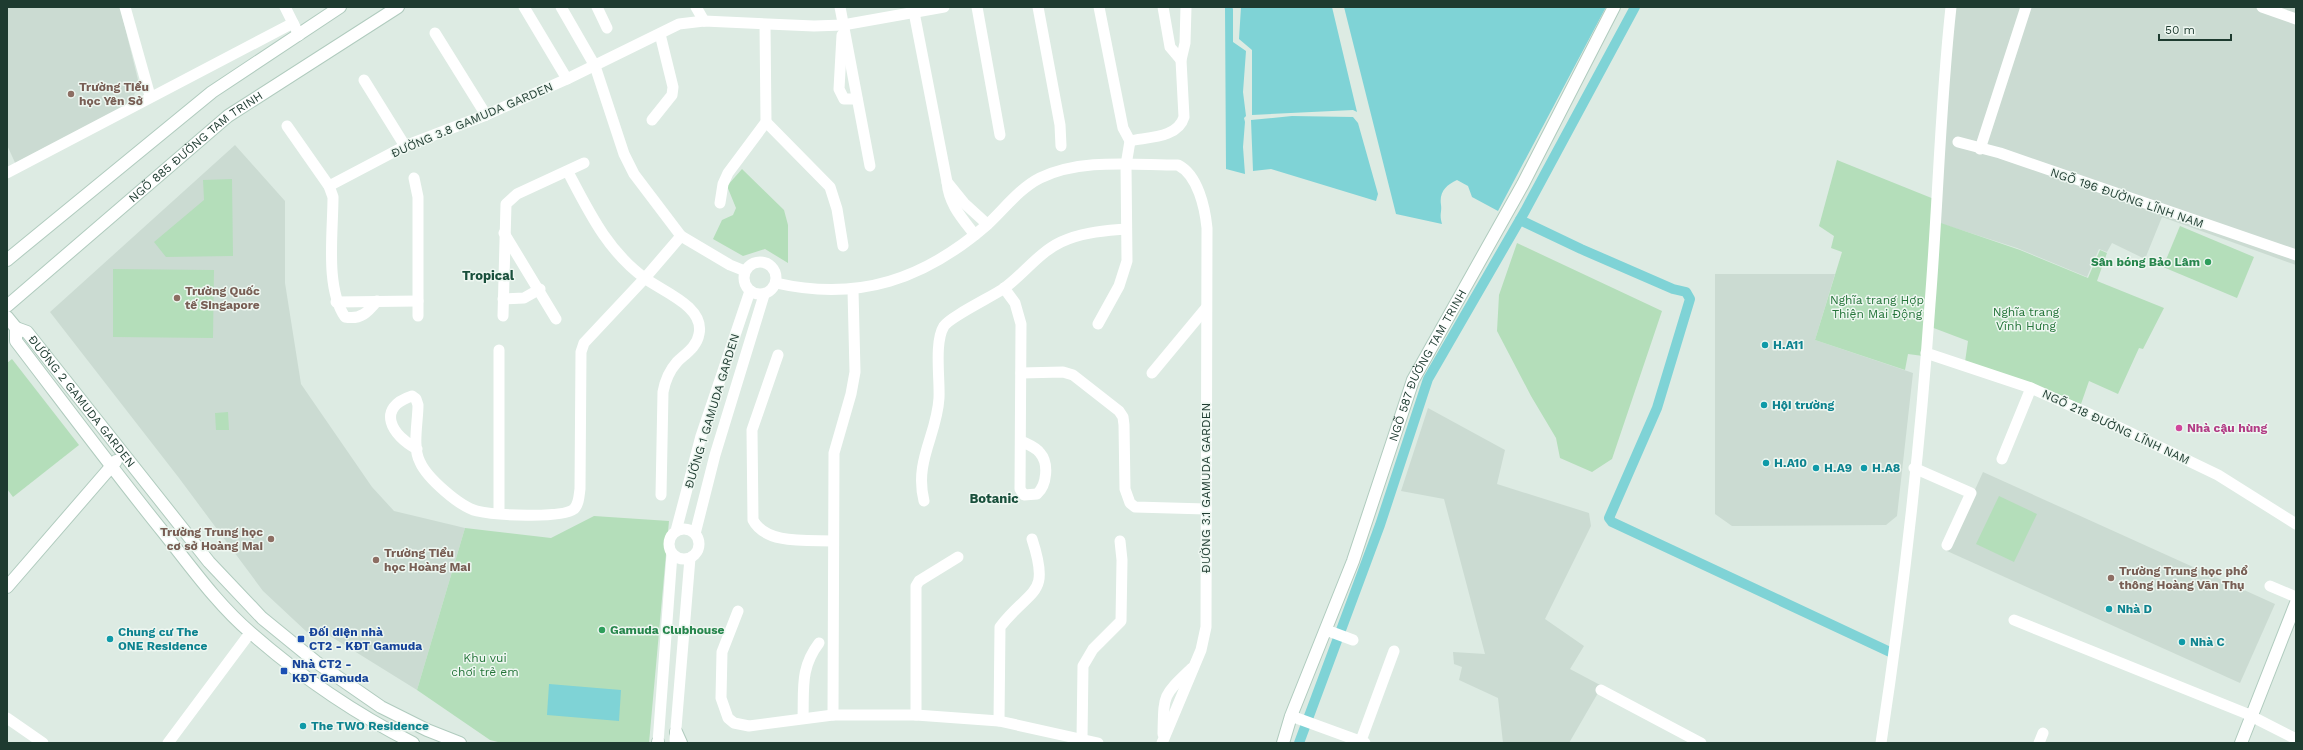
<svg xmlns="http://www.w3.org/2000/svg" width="2303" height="750" font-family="'Work Sans',sans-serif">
<rect width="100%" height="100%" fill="#ddebe3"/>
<g fill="#cbdbd2">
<polygon points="7,7 120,7 139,84 130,104 17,167 7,145"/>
<polygon points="1949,7 2296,7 2296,265 2162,217 2145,259 2112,243 2107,252 2099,249 2087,277 2017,248 1933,221"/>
<polygon points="235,145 285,201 285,283 301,384 372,487 394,511 465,528 417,690 330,636 309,634 263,591 179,478 50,312"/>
<polygon points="1715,274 1835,274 1815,340 1913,373 1897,516 1886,525 1732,526 1715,514"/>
<polygon points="1428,408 1505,450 1497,484 1589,513 1591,526 1545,619 1584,646 1570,669 1602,686 1569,743 1503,743 1498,698 1459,680 1462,667 1454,664 1453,652 1485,654 1444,499 1401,491"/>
<polygon points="1983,472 2275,604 2240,683 1947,551"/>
</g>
<g fill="#b4deba">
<polygon points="1837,160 1934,199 1923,356 1908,354 1905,370 1815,340 1842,252 1831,248 1834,236 1819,226"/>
<polygon points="742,169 784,210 788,225 788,263 765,249 743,256 713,239 722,220 733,215 736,208 727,186"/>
<polygon points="232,179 233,256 166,257 154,242 204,200 203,180"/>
<polygon points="1938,222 2020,250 2088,278 2100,250 2107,253 2097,281 2164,308 2143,349 2139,348 2118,394 2089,381 2081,404 1965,362 1968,341 1931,327"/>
<polygon points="2180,226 2254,257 2237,298 2163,267"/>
<polygon points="1517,243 1662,311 1612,459 1592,472 1560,458 1556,438 1531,396 1497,331 1499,295"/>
<polygon points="113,269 214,270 213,338 113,337"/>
<polygon points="12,359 79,445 13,497 7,489 7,363"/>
<polygon points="228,412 229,430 216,430 215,413"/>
<polygon points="1999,496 2037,514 2014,562 1976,544"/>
<polygon points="594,516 669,521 649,743 502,743 490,740 417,690 465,528 551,538"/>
</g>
<g fill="#7fd3d6">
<polygon points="1225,7 1232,7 1233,9 1233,42 1246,51 1243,92 1246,116 1244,118 1245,122 1243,147 1245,174 1226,169"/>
<polygon points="1241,7 1332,7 1357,112 1353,110 1252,115 1252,50 1239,39"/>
<path d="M 1344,7 L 1606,7 L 1498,211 L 1472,197 L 1468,186 L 1457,180 C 1446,185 1439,192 1441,205 C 1442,212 1439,214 1442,224 L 1396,214 Z"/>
<polygon points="1292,116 1353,117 1358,123 1378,194 1376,201 1271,169 1253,171 1251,120"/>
<polygon points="549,684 621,690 619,721 547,715"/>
</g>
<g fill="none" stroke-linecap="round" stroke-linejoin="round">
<g stroke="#7fd3d6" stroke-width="10">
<polyline points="1520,220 1581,249 1673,289 1686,292 1690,299 1657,408 1609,518 1612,522 1890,652"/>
<polyline points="1299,743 1380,525 1428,379 1525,211 1635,7"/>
</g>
<g stroke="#b0cbbe" stroke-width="14">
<g id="secondary">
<polyline points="7,260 212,92 340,7"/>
<path id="s1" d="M 7,306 L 228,116 L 398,7"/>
<polyline points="7,317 16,328"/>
<path id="s2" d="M 16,328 L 27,332 L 209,562 L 262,618 L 316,662 L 381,707 L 427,730 L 460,743"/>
<path d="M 16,328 L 16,341 C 65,405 113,470 164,533 C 191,567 218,605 251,633 C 300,676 356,714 413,743"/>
<polyline points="7,587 116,461"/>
<polyline points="676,732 681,743"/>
<polyline points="658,743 658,742"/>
<path id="s3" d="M 1283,743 L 1291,716 L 1353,561 L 1413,380 L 1523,184 L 1614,7"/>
<polyline points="2241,743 2296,603"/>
</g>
</g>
<g stroke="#fff" stroke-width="11">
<polyline points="125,7 150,96"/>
<polyline points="285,7 293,23"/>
<polyline points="524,7 567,79"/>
<polyline points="561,7 595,66 624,154 634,174 681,236 730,265 745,271"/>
<polyline points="597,7 607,28"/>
<polyline points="696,7 704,21"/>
<polyline points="840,7 870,166"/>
<path d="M 913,7 L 947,182 C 949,204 961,217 975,235"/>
<polyline points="977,7 1000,135"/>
<polyline points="1038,7 1060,125 1061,146"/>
<polyline points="1163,7 1170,47 1181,60"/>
<polyline points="2262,7 2296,19"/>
<polyline points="435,33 486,115"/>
<polyline points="842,35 839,89 844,99 857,99"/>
<polyline points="364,80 405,146"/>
<polyline points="652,120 672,95 673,87 660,34"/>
<polyline points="766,122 830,187 837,209 843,246"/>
<path d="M 287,126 L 329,186 L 333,197 C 333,233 325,288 345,317 C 361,320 368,312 377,301"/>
<path d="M 1130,141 C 1148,137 1178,138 1184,117 L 1181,60 L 1185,43 L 1186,7"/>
<polyline points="1958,142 2000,153 2296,255"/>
<polyline points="1980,149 2026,7"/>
<path d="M 568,172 C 589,212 608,252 646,279 C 664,292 705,307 699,334 C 697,347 685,354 677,362 C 669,371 665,381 663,392 L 661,495"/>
<polyline points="7,173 293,23 299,35"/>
<polyline points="414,178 418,197 418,316"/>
<polyline points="947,182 964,203 987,224"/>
<polyline points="329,186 405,146 486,115 567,79 679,24 704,21 814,26 843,25 944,7"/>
<polyline points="720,203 723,184 728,173 766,122 765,25"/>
<polyline points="504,233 556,319"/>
<circle cx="760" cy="278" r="16"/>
<path d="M 776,283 C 859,302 925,279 988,224 C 1004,209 1020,188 1040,178 C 1081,158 1134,165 1178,165 C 1198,175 1205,208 1207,228 L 1206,627 L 1201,650 L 1162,743"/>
<path d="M 1004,288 L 1015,303 L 1021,324 L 1020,489 L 1024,495 L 1037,494 C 1047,485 1049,463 1040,453 C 1036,447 1027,444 1021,441"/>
<polyline points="503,299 524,298 540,289"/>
<polyline points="336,302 418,301"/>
<polyline points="503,316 506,204 517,194 584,163"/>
<polyline points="1098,324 1119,286 1127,261 1126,165 1130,141 1123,128 1099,7"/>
<polyline points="499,350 499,513"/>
<polyline points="1926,353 2031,388 2114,425 2218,475 2296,524"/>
<path d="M 778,355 L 752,430 L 753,520 C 766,545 808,540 833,541"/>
<polyline points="1021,373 1063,372 1073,375 1119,411 1123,417 1124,425 1125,489 1130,503 1135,507 1206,509"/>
<polyline points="1152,373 1206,308"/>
<path d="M 417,449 C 392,436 375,408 412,396 L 416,399 L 418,405 C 418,422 412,447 420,462 C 427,478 460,507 477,511 C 494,515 561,519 574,509 C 579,504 579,496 580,489 L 581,352 L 584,343 L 645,278 L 681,236"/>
<polyline points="2002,459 2031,388"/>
<polyline points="1914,468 1971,493 1947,545"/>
<path d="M 924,501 C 914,461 937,435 939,398 C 940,379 934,342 944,326 C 950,317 991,297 1003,289 C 1023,275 1038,253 1061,242 C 1082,232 1104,231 1126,229"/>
<circle cx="684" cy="544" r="15"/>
<polyline points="676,531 701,436 750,291"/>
<polyline points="695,534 715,455 764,295"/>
<polyline points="2270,586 2296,597"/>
<polyline points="738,611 722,652 721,698 728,718 734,723 749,726 833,715 916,715 999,721 1098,743"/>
<polyline points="2014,620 2245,713 2296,739"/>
<polyline points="1326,630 1353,640"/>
<polyline points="1601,690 1701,743"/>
<polyline points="833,715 834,453 851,394 855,372 853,290"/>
<polyline points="916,715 916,586 919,581 958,557"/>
<polyline points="1291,716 1365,743"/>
<polyline points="7,718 43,743"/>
<path d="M 803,718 C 804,688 800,668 819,643"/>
<path d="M 999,721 L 1000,627 C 1031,587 1051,597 1032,539"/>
<path d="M 1163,734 C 1164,693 1162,697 1192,668"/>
<polyline points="1082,739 1083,666 1093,649 1121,621 1122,560 1120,541"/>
<polyline points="675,740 690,558"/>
<polyline points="168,743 250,633"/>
<polyline points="658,743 672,554"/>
<polyline points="1360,743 1394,651"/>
<path d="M 1881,743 C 1903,597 1920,451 1930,304 C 1938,205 1940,106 1951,7"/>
<polyline points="2039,743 2043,733"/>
</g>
<use href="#secondary" stroke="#fff" stroke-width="12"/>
</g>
<g fill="#8d6e63" stroke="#eef7f1" stroke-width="1.5">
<circle cx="71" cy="94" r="4"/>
<circle cx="177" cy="298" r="4"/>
<circle cx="271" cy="539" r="4"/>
<circle cx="376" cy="560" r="4"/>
<circle cx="2111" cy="578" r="4"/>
</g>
<g fill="#2e9e5b" stroke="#eef7f1" stroke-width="1.5">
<circle cx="2208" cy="262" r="4"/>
<circle cx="602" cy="630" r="4"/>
</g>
<g fill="#0f9aa8" stroke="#eef7f1" stroke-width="1.5">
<circle cx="1765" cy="345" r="4"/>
<circle cx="1764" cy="405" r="4"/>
<circle cx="1766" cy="463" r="4"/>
<circle cx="1816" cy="468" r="4"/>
<circle cx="1864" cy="468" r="4"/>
<circle cx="2109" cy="609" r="4"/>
<circle cx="110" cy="639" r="4"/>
<circle cx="2182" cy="642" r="4"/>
<circle cx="303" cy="726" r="4"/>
</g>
<circle fill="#d1479c" stroke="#eef7f1" stroke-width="1.5" cx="2179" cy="428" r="4"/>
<g fill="#1a4fb4" stroke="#eef7f1" stroke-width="1.5">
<rect x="297" y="635" width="8" height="8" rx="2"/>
<rect x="280" y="667" width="8" height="8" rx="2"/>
</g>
<g text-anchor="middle" stroke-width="3" stroke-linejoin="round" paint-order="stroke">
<g font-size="12" font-weight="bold" fill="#785e54" stroke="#eef7f1" text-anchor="start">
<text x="79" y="91">Trường Tiểu<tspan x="79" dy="14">học Yên Sở</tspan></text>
<text x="185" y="295">Trường Quốc<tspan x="185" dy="14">tế Singapore</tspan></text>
<text x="263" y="536" text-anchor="end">Trường Trung học<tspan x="263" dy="14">cơ sở Hoàng Mai</tspan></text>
<text x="384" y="557">Trường Tiểu<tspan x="384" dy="14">học Hoàng Mai</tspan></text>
<text x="2119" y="575">Trường Trung học phổ<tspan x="2119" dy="14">thông Hoàng Văn Thụ</tspan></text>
</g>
<g font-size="12" fill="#1e3b30" stroke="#eef7f1">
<text transform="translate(472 120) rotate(-23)" y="4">ĐƯỜNG 3.8 GAMUDA GARDEN</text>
<text dy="4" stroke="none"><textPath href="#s1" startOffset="247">NGÕ 885 ĐƯỜNG TAM TRINH</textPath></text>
<text transform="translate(2127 198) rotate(19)" y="4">NGÕ 196 ĐƯỜNG LĨNH NAM</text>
<text dy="4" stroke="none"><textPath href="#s3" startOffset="405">NGÕ 587 ĐƯỜNG TAM TRINH</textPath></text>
<text dy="4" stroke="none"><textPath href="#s2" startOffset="100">ĐƯỜNG 2 GAMUDA GARDEN</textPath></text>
<text transform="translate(712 411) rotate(-73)" y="4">ĐƯỜNG 1 GAMUDA GARDEN</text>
<text transform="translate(2116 427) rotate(25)" y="4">NGÕ 218 ĐƯỜNG LĨNH NAM</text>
<text transform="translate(1206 488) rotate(-90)" y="4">ĐƯỜNG 3.1 GAMUDA GARDEN</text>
</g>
<g font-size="12" font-weight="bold" fill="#27864d" stroke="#eef7f1" text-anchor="end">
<text x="2200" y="266">Sân bóng Bảo Lâm</text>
<text x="610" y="634" text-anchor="start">Gamuda Clubhouse</text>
</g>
<g font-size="12" fill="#25753a" stroke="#eef7f1">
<text x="1877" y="304">Nghĩa trang Hợp<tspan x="1877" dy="14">Thiện Mai Động</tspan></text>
<text x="2026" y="316">Nghĩa trang<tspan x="2026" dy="14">Vĩnh Hưng</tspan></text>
<text x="485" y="662">Khu vui<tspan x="485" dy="14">chơi trẻ em</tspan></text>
</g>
<g font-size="12" font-weight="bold" fill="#0d838f" stroke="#eef7f1" text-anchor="start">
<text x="1773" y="349">H.A11</text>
<text x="1772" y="409">Hội trường</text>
<text x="1774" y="467">H.A10</text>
<text x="1824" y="472">H.A9</text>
<text x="1872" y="472">H.A8</text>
<text x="2117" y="613">Nhà D</text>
<text x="118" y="636">Chung cư The<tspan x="118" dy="14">ONE Residence</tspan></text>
<text x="2190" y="646">Nhà C</text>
<text x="311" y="730">The TWO Residence</text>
</g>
<g font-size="12" font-weight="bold" fill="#b23c85" stroke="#eef7f1" text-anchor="start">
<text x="2187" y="432">Nhà cậu hùng</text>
</g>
<g font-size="12" font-weight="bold" fill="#164399" stroke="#eef7f1" text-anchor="start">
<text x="309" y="636">Đối diện nhà<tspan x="309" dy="14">CT2 - KĐT Gamuda</tspan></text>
<text x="292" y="668">Nhà CT2 -<tspan x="292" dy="14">KĐT Gamuda</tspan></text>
</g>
<g font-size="13" font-weight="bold" fill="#184f3b" stroke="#eef7f1">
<text x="488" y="280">Tropical</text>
<text x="994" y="503">Botanic</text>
</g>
</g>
<rect width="2303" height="750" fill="none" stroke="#1e3b30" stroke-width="16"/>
<path d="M2159 34v6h72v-6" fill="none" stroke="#1e3b30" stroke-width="2"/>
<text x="2165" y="34" font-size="12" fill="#1e3b30" stroke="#eef7f1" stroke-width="3" paint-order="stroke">50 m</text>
</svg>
